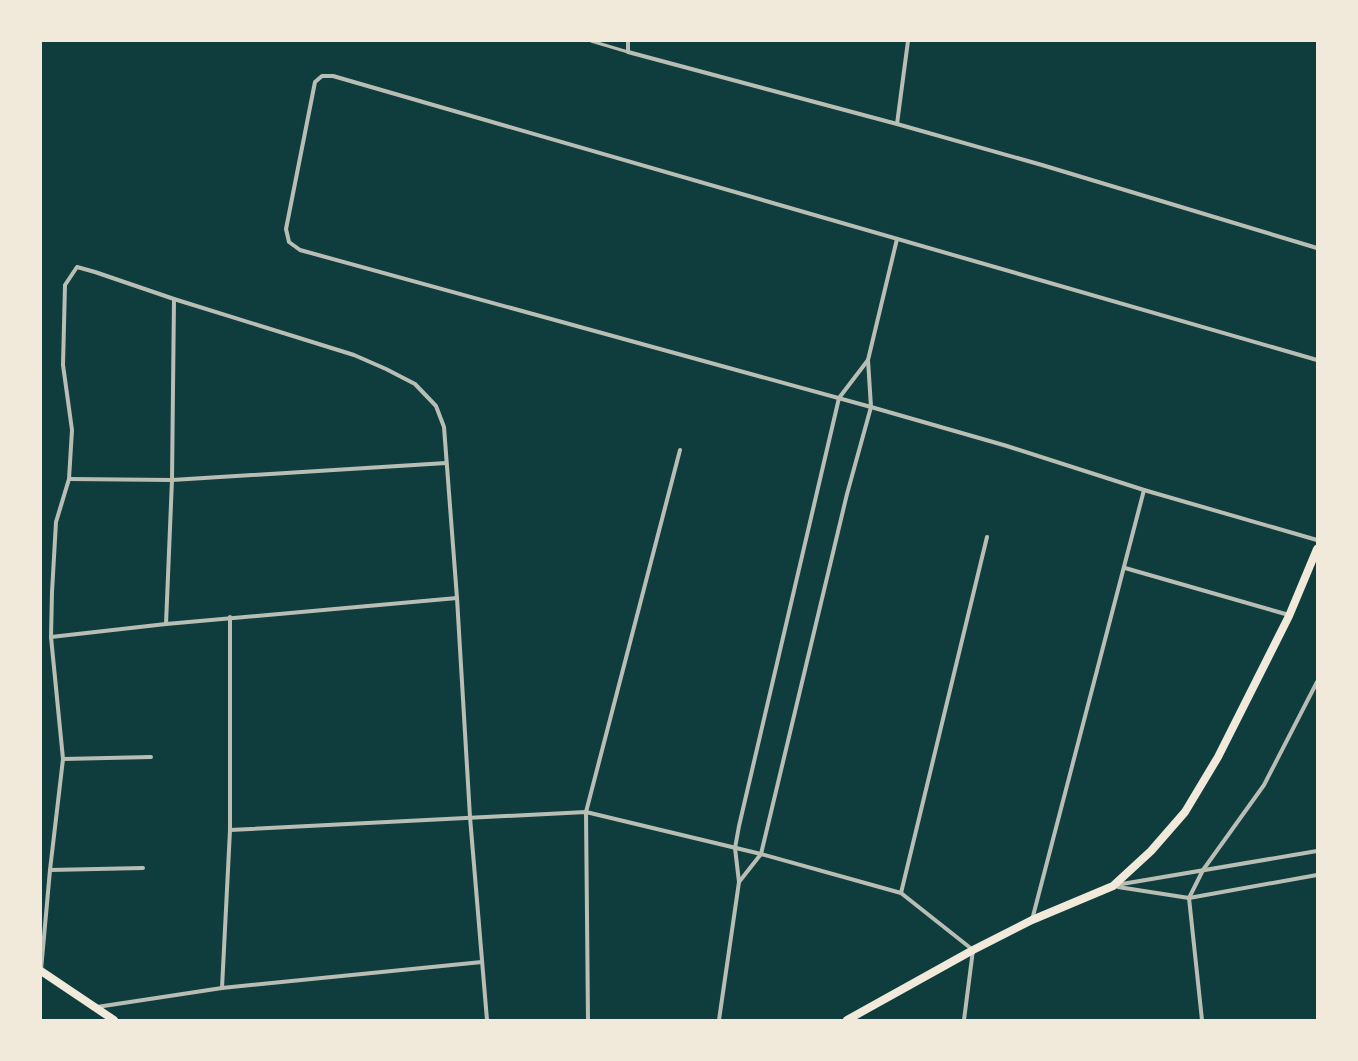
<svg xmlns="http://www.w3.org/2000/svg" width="1358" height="1061" font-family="'Space Grotesk',sans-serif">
<rect width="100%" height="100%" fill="#0f3d3e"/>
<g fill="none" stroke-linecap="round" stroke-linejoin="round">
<polyline stroke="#b8beb3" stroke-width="3" points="591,41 628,52"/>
<g stroke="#b8beb3" stroke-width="4">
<polyline points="628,41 628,52 897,124 1042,165 1317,248"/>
<polyline points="897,124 908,41"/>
<polyline points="1317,360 333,76 322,76 315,82 286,229 289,242 300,250 871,407 1007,446 1144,490 1317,540"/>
<polyline points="69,479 172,480 446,463"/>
<polyline points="1125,568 1289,615"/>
<polyline points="166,624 172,480 174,299"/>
<polyline points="51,637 166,624 457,598"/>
<polyline points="63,759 151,757"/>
<polyline points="230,830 586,812 761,854 901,893 973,950 964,1020"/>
<polyline points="50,870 143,868"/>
<polyline points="739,882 761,854 847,494 871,407 868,360 897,239"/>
<polyline points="1116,885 1317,851"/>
<polyline points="1118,887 1189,898 1317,875"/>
<polyline points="901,893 987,537"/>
<polyline points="1189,898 1203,870 1264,785 1317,682"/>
<polyline points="1189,898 1202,1020"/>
<polyline points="1032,920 1144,490"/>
<polyline points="41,970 50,870 63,759 51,637 52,592 56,522 69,479 72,430 63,365 65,285 77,267 95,272 174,299 354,355 386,369 415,384 436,406 444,427 457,598 470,817 487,1020"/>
<polyline points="222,988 230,830 230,617"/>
<polyline points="97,1007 222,988 482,962"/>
<polyline points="588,1020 586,812 680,450"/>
<polyline points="719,1020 739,882 735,848 739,826 839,398 868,360"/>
</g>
<g stroke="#f1e9da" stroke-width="8">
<polyline points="41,971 114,1020"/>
<polyline points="847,1020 973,950 1032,920 1113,886 1151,851 1185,812 1218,757 1289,616 1317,549"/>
</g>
</g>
<rect width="1358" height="1061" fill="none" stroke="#f1e9da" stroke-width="84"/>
</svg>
